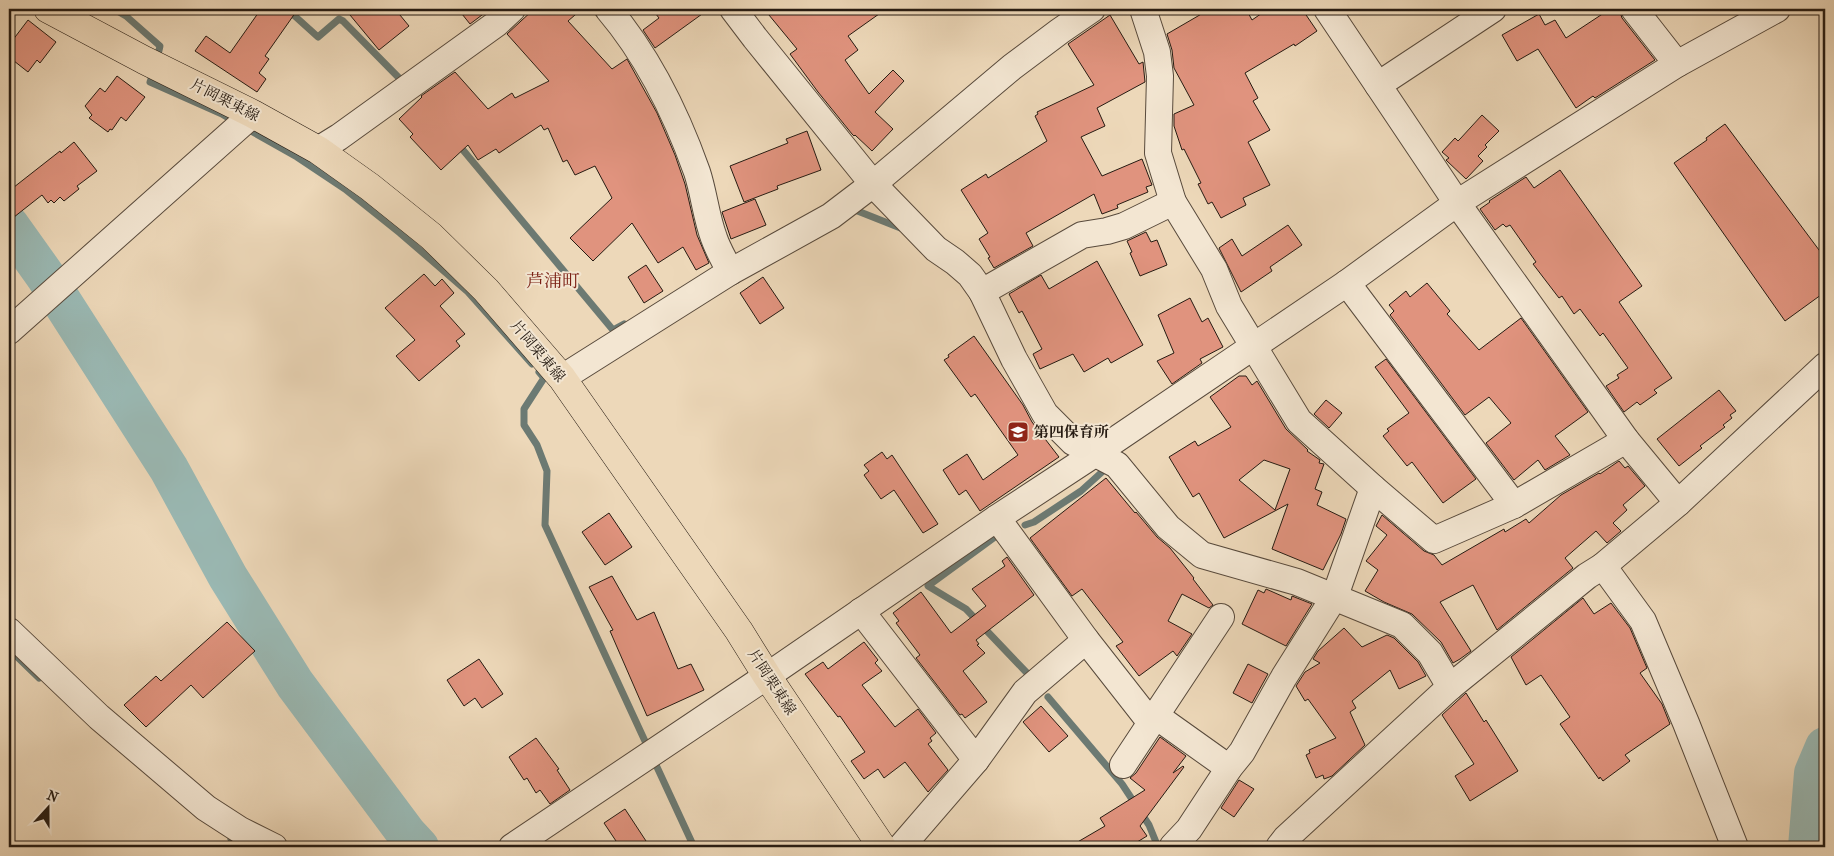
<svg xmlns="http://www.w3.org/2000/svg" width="1834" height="856" font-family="'IM FELL French Canon','Noto Serif JP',serif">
<rect width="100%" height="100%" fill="#edd8b9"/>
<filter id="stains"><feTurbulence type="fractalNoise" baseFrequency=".004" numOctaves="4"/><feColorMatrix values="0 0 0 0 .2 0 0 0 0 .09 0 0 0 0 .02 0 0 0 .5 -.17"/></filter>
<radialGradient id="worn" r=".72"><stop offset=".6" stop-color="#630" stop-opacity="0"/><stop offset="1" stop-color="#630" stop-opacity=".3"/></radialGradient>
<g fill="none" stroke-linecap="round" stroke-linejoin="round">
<g stroke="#6c7a73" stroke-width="7">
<polyline points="114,9 126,16 160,46 157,59"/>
<polyline points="287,9 318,37 339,19 343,21 405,84"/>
<polyline points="154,70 150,82 222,114 235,122"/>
<polyline points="244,127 297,157 345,189 400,233 467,291 532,364"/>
<polyline points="458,144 613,330 624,324"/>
<polyline points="850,208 903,229"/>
<polyline points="539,372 544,378 524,409 524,425 537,445 547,471 545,525 694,847"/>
<polyline points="1025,525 1034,522 1081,491 1102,472"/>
<polyline points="995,537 928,586 966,609 1027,673"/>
<polyline points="9,649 39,678"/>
<polyline points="1048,697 1122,784 1149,825 1158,847"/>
<polyline points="231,839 243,847"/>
</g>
<g stroke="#9ab9b4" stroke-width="40">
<polyline points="9,225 46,277 169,469 228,577 295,684 406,833 419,847"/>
<polyline points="1808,847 1814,773 1825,747"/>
</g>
</g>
<g fill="#e0937e" stroke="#261b12" fill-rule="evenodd">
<polygon points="261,9 298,9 265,56 269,59 259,73 266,79 257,92 195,51 206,36 230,53"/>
<polygon points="345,9 395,9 409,26 379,50"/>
<polygon points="458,9 490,9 470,24"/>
<polygon points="534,9 582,9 568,21 612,69 627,59 657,113 675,155 685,184 697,235 709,263 696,270 683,247 658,263 632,223 593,261 570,238 612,198 595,166 575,175 567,160 563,162 548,128 544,130 541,125 499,153 496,149 478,160 468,145 441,170 410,137 413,134 399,119 422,97 421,96 455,72 488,109 512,93 515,98 549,81 507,34"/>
<polygon points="652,9 709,9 655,48 643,30 659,18"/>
<polygon points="764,9 886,9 848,36 858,50 845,60 869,94 893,70 904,81 875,112 893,129 872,151 855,135 854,136 852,134 818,92 790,54 797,49"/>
<polygon points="1210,9 1246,9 1252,20 1268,9 1302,9 1317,31 1295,46 1294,44 1245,73 1258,98 1253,101 1270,130 1248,142 1270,185 1243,198 1246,205 1221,218 1212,202 1208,204 1198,184 1201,183 1184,149 1182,150 1174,126 1174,114 1194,105 1174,68 1172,50 1167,34"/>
<polygon points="1610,9 1619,9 1622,18 1655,60 1595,98 1593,96 1576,108 1538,49 1517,61 1502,35 1539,14 1545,25 1555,20 1566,38"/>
<polygon points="1110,15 1139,64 1143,62 1145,82 1097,108 1105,126 1081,137 1102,176 1142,159 1152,185 1146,187 1148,192 1117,205 1118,208 1102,214 1094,194 1026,233 1033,246 994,268 988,258 990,257 979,239 988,233 961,190 986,174 988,178 1047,141 1035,116 1038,114 1037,112 1094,85 1068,44"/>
<polygon points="28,20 56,42 40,63 37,60 28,72 9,57 9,45"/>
<polygon points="117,76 145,97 126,121 121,117 112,130 110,129 108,132 89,118 92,115 85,106 100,88 105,92"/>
<polygon points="1482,115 1499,131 1485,145 1487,147 1478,156 1483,161 1466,179 1447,161 1446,160 1449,158 1442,152 1455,138 1458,141 1460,139"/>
<polygon points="1725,124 1825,258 1825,292 1785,321 1674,163 1707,140 1706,138"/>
<polygon points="807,131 821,170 777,186 778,189 744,202 730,166 788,143 786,139"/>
<polygon points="74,142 97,171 77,186 79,189 64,201 60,197 54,203 51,200 48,203 42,195 9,221 9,191 60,151 61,153"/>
<polygon points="1560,170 1642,286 1619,302 1672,378 1654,390 1657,393 1640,405 1637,402 1624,412 1606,386 1619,378 1617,375 1628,368 1603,333 1600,336 1580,309 1574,314 1562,296 1559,298 1533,264 1536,262 1510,225 1506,227 1503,224 1495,230 1480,209 1490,202 1489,201 1526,177 1534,188"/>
<polygon points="755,199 766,225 731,239 722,212"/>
<polygon points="1288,225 1302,245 1270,267 1272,271 1241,292 1219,248 1232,239 1242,256"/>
<polygon points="1146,232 1151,242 1157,240 1167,265 1140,276 1130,253 1132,252 1127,241"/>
<polygon points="1097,261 1143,345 1111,363 1108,358 1084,372 1073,354 1040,369 1033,354 1042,349 1022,311 1019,313 1009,294 1041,275 1049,289"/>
<polygon points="646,265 663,291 644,303 628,277"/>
<polygon points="424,274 435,286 442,279 454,293 440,306 465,334 456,341 460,346 419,381 396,356 415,340 385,308"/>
<polygon points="763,277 784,308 760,324 740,293"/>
<polygon points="1427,283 1450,311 1447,314 1479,350 1521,318 1588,412 1555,436 1570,455 1545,470 1538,460 1514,480 1486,443 1511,423 1489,397 1465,415 1390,315 1394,311 1389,305 1406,291 1410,297"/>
<polygon points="1190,298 1202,322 1208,318 1223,347 1200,359 1202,363 1172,384 1157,361 1174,353 1158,315"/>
<polygon points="974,336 1023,405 1032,422 1059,457 980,511 966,490 959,495 943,470 967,454 983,480 1018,455 975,394 971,397 944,360 949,357 948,355"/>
<polygon points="1386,359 1476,479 1443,503 1412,462 1407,466 1383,436 1389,431 1387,429 1409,413 1375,367"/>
<path d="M 1239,376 L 1246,376 L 1252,385 L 1257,381 L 1286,429 L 1308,450 L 1307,451 L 1320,460 L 1319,463 L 1324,464 L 1315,489 L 1322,492 L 1317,505 L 1346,519 L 1341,534 L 1323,570 L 1272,549 L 1288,504 L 1224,538 L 1199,493 L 1193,497 L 1169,457 L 1195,441 L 1198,446 L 1231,427 L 1210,397 ZM 1264,460 L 1290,469 L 1275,510 L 1239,480 Z"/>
<polygon points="1719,390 1736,411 1730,415 1732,418 1723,425 1725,427 1700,446 1702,448 1679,466 1657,439"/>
<polygon points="1326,400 1342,413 1329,428 1314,414"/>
<polygon points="882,452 887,459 892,455 938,524 923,533 894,490 881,499 864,475 869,471 864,465"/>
<polygon points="1619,461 1625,468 1628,466 1645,486 1623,505 1627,510 1613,523 1621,531 1607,543 1596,531 1565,558 1573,568 1497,630 1473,585 1440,602 1471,651 1460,659 1453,663 1441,642 1412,614 1384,602 1365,591 1378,570 1366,561 1387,535 1376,526 1382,515 1424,551 1434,555 1442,565 1504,529 1505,532 1526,519 1529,523 1561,495 1599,473 1600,474"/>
<polygon points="1106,478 1135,513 1136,512 1157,537 1170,548 1194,578 1193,579 1213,605 1209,608 1182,594 1168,621 1192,634 1177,656 1173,651 1139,676 1116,646 1123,642 1082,589 1072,596 1030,538"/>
<polygon points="609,513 632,547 605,565 582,532"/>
<polygon points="1007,557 1034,595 976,640 979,644 977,645 985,653 963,671 987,702 965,718 962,714 960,715 916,658 920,655 896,623 899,621 893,613 921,592 951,633 986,606 972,589 1005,566 1002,561"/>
<polygon points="612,576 637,620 654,612 678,669 691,664 704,690 647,716 610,631 613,630 589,587"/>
<polygon points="1266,589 1291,600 1292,596 1312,604 1286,646 1242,624 1258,590 1264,593"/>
<polygon points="1583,598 1594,614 1611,603 1630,628 1647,668 1640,673 1662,704 1670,724 1625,755 1630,761 1603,781 1600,777 1599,779 1560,724 1570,717 1541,675 1526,685 1511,657"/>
<polygon points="227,622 255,651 203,698 191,685 146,727 124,705 156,676 161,681"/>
<polygon points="1344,628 1362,647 1387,635 1394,638 1418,662 1426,676 1399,689 1390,670 1352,701 1356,708 1350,712 1365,745 1332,776 1324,779 1323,775 1316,778 1306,755 1310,753 1309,750 1336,738 1308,699 1305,701 1296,686 1305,672 1320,663 1313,659 1318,651"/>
<polygon points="864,642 878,660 875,663 882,671 862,685 895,727 918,709 936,733 930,738 932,741 928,744 948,770 928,792 905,762 884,778 878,769 864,779 851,761 865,752 840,716 838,717 805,674 823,662 828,669"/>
<polygon points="479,659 503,694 482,708 475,698 464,706 447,680"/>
<polygon points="1248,664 1268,674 1252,703 1233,693"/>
<polygon points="1466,693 1484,722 1486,720 1518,771 1470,801 1455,776 1474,764 1442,715"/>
<polygon points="1041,706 1068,736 1049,752 1023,722"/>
<polygon points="1160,737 1186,756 1173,773 1183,766 1184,767 1140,826 1147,836 1129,847 1069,847 1105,826 1100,818 1145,790 1130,778 1136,773"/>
<polygon points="536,738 559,769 557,770 570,790 550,804 540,790 536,793 527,778 524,780 509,757"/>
<polygon points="1239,780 1254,789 1234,817 1221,808"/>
<polygon points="625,809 646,841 637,847 620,847 604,823"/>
</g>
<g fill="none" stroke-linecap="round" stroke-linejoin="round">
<g stroke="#584a3c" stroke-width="28">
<g id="minor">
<path d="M 608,9 C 648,56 676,113 697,172 C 704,193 706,217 714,238 C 718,250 725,261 730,272"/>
<polyline points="733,9 755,38 873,184 936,249 955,262 970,275 982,292 1014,359 1045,414 1073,442 1117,465 1168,527 1202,555 1297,582 1402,625 1430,653 1450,687"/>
<polyline points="1143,9 1157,52 1160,76 1158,153 1173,202 1214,269 1229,306 1299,421 1373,488 1434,540 1514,505 1626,440"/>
<polyline points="1327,9 1457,203 1626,440 1678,503"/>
<polyline points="1634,9 1677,64"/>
<polyline points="1378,85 1493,9"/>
<polyline points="318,150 339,137 496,24 512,9"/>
<polyline points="1347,283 1514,505"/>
<polyline points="982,292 1082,235 1107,231 1124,226 1173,202"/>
<polyline points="9,331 253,114"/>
<polyline points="562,378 730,272 831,216 873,184 1012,67 1060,31 1092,9"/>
<polyline points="997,518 1086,640 1151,723"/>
<polyline points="1603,566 1643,621 1686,723 1735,847"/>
<polyline points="861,611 976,760 1025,692 1086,640"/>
<polyline points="9,631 99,717 206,808 240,830 274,847"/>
<polyline points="1156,716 1229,768"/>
<polyline points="1123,765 1221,617"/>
<polyline points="1173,846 1189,829 1229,768 1242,752 1284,677 1335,596 1373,488"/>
<polyline points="512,847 767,676 997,518 1096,453 1347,283 1457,203 1677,64 1777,9"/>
<polyline points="901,847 976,760"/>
<polyline points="1279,847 1286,838 1450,687 1587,576 1603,566 1678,503 1825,366"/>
</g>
</g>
<g stroke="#261b12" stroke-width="29">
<polyline id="major" points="48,9 144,60 253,114 318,150 370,187 431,236 486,290 562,378 739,631 767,676 882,847"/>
</g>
<use href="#minor" stroke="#f3e6d2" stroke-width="26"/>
<use href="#major" stroke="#edd8b9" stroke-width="28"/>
</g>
<defs>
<g id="school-square" transform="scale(1.125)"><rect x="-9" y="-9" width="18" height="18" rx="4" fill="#8f2418" stroke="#f3e6d2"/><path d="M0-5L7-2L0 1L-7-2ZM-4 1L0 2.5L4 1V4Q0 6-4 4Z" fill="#fff"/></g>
</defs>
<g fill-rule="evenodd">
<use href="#school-square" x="1018" y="432"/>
</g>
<g text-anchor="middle" stroke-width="4" stroke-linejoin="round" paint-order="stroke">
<g font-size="15" fill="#261b12" stroke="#f3e6d2">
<text transform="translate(225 100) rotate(27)" y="5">片岡栗東線</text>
<text transform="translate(538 351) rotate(50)" y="5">片岡栗東線</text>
<text transform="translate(772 682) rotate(57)" y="5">片岡栗東線</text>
</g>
<g font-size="15" font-weight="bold" fill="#261b12" stroke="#f3e6d2" text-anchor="start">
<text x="1034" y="437">第四保育所</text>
</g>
<g font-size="18" fill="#7a1f14" stroke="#f3e6d2">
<text x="553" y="287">芦浦町</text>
</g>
</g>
<rect width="1834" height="856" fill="none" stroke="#edd8b9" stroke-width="30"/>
<rect x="10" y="10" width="1814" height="836" fill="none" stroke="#261b12" stroke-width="2.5"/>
<rect x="15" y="15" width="1804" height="826" fill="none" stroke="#261b12"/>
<g transform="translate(48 808) rotate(21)" stroke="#f3e6d2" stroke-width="4" paint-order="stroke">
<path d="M0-4L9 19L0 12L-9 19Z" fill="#261b12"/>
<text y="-8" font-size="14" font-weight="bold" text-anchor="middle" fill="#261b12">N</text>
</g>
<rect width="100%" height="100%" filter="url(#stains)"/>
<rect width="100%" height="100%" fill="url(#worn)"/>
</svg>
